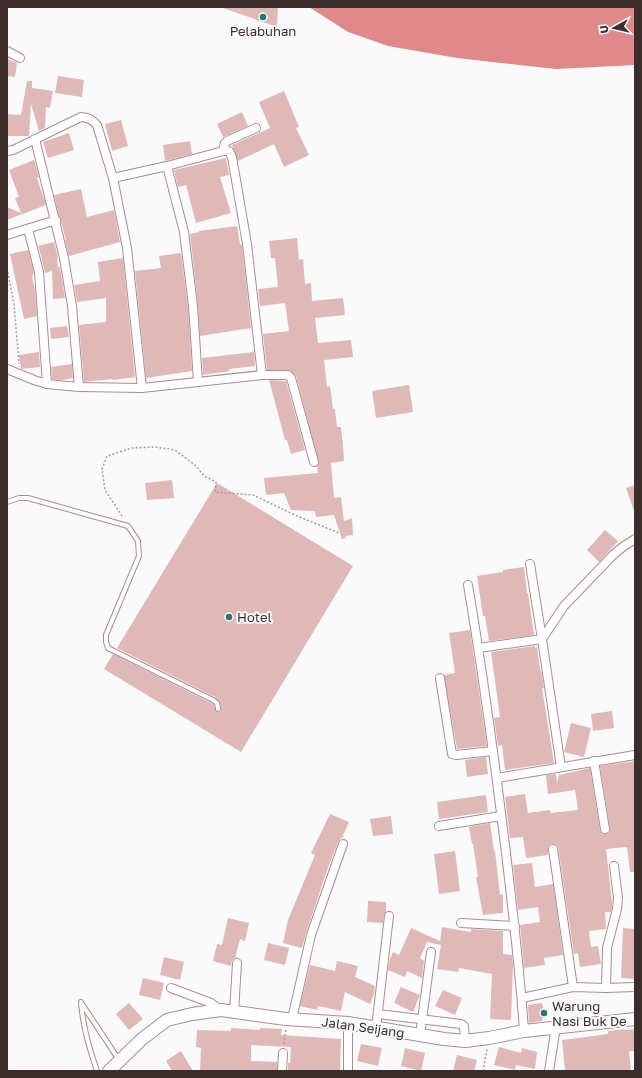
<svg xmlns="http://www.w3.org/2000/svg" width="642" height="1078" font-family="'Golos Text',sans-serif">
<rect width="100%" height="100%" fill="#fafafa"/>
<polygon fill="#df898b" points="309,7 635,7 635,65 556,69 457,58 388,46 348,32"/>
<g fill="#deb9b8">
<polygon points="223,7 278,7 277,27 223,8"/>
<polygon points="7,59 17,63 15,77 7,76"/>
<polygon points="58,76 84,80 82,97 55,93"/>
<polygon points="27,81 32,81 32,88 53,91 50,108 46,107 45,128 39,131 31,104 29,136 7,136 7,114 21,115"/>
<polygon points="284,91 299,127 296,128 309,155 284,167 274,144 238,161 232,145 270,128 259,102"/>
<polygon points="242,112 248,126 223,137 217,124"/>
<polygon points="121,120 128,146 112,151 105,124"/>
<polygon points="69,133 74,150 48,158 43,142"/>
<polygon points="190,141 192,154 165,161 163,145"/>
<polygon points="226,158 229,175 220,177 231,213 196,223 186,185 178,187 174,170"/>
<polygon points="34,160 39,177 37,178 46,205 7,220 7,207 21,213 15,198 19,197 9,170"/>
<polygon points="81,189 87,217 114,210 120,242 69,256 65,240 66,240 61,222 61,219 59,216 54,195"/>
<polygon points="237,226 240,244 242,245 251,328 200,336 198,305 190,234 199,232 199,231"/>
<polygon points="297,238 299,260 303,259 305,284 311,283 312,301 343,298 345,315 315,318 318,343 351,340 353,357 324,360 327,387 330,386 333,409 335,409 337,427 341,427 343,444 344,461 331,463 334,498 341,497 344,521 352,518 353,535 345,536 346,538 342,539 334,515 316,517 315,511 291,510 284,493 266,495 264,478 318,473 317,466 319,463 296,376 290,370 267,370 263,334 289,331 285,303 260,306 258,289 278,287 275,258 271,258 269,241"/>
<polygon points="54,242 58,258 57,259 58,267 60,267 65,298 53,299 52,271 45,273 39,248 38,246"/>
<polygon points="28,250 34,273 32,277 35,290 37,316 24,319 10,254"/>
<polygon points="181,253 188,307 192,371 146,378 135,271 161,268 159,256"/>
<polygon points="123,258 135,377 113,380 113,379 84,382 79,325 106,322 106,298 77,302 74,285 100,281 98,262"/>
<polygon points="67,326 69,337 51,339 50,328"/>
<polygon points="39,352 40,367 21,369 19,355"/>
<polygon points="254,352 255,366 229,369 230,371 203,375 202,358"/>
<polygon points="72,364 73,378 61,380 52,379 51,367"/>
<polygon points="269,380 286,381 305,450 291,454 287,440 285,440"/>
<polygon points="409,385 413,412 376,418 372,391"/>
<polygon points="172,480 174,498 147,500 145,483"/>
<polygon points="217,483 353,566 241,752 104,669 113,654 211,703 214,705 216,712 219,712 221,711 220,702 215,697 117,648"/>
<polygon points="635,485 635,511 634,511 626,488"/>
<polygon points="605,530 618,541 599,562 587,550"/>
<polygon points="524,567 527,593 528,593 534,635 489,641 485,616 483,616 477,576 503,572 503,570"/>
<polygon points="470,630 487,746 457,749 444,675 455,673 449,633"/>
<polygon points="535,646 535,648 537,647 540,670 541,670 544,688 542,688 554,763 505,770 502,745 498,746 494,718 500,717 491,652"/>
<polygon points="612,711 614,728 593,731 591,714"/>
<polygon points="571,723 591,728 584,757 564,752"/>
<polygon points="486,757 488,774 467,777 465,760"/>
<polygon points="635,761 635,872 630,872 627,847 606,849 612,902 612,908 611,912 605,912 606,929 589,931 591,947 598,946 601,964 580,967 578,953 574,954 558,846 553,844 549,845 548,849 548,855 526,858 523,837 510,838 505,797 525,794 528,813 550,810 551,813 578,810 575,790 548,794 546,775 556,774 557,783 559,775 590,768 600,830 603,834 606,834 610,831 610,828 600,766"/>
<polygon points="486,795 488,812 439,819 437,802"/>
<polygon points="330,814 349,822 342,838 341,838 338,842 327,870 306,933 302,948 283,943 288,920 315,855 311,853"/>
<polygon points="391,816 393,834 373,836 370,819"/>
<polygon points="490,823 494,851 495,851 500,895 503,894 503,913 483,915 476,877 478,877 473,844 472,844 469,827"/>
<polygon points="455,851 460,891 439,894 434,854"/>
<polygon points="532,863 535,887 553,884 563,955 544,958 545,965 524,968 520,925 540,922 538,907 518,910 513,865"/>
<polygon points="368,901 386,902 386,912 384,915 383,923 367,922"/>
<polygon points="228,918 249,923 245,941 240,939 235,958 232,960 231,966 213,961 217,944 222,945"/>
<polygon points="442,927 471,932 471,929 503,931 503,954 512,955 513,965 511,1020 490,1019 492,974 459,968 458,972 437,969 441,945 427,942 420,958 424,961 422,978 407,971 405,977 388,970 390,959 393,952 399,955 411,928 440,941"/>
<polygon points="623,928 635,929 635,979 621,978"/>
<polygon points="268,943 289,948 285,965 264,960"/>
<polygon points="164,957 184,962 180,980 160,975"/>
<polygon points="337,961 358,966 355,977 375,986 374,994 370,1004 345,992 341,1011 318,1006 317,1010 300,1006 310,965 335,971"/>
<polygon points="143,978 164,983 160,1000 139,995"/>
<polygon points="401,987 420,995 413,1012 394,1003"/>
<polygon points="443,990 462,998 455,1015 435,1006"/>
<polygon points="129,1003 143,1019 129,1030 116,1014"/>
<polygon points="542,1003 545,1016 543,1016 542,1021 529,1023 528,1005"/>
<polygon points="231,1028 260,1030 260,1028 282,1029 281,1035 341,1039 340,1071 288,1071 288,1063 290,1063 291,1047 251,1045 251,1061 277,1062 277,1071 200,1071 201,1048 196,1047 197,1030 231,1031"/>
<polygon points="625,1029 625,1030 635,1029 635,1051 629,1051 631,1071 565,1071 562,1040 608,1034 608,1031"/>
<polygon points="361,1044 382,1048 378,1066 357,1061"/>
<polygon points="499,1047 521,1053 522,1048 537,1052 535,1069 516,1065 515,1070 494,1065"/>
<polygon points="405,1048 425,1053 421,1071 401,1066"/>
<polygon points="181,1051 193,1071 172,1071 166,1061"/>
<polygon points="457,1055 477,1060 474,1071 453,1071"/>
</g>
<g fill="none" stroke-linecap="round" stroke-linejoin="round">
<g stroke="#ae8b8a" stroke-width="6">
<g id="service">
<polyline points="7,502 19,498 28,498 128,526 138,541 139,556 106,635 106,642 108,648 213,700 217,703 218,709"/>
<path d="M 81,1002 C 83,1027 89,1047 97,1071"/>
<polyline points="82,1004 119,1060"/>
</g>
</g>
<g stroke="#ae8b8a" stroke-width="10">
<g id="minor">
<polyline points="7,51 20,58"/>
<polyline points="35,139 64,258 72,306 79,387"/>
<path d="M 7,151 L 13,150 L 81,117 C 88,118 92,119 97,125 L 113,178 L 127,248 L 142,388"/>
<polyline points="223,151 225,143 227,141 256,128"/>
<polyline points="167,166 184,232 193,306 198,382"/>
<polyline points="113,178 167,166 223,151 229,151 232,157 247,244 262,375"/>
<polyline points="28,229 39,272 47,384"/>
<polyline points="7,235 56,220"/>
<polyline points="7,369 34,380 47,384 79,387 142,388 262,375 288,375 291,378 314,462"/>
<polyline points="530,564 542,639 561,767"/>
<path d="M 468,585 C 483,674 495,763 506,853 C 513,912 520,971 524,1031"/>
<polyline points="479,648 542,639 564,606 614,554 624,546 635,539"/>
<polyline points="440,678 452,754 456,755 493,751"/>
<polyline points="594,761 605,829"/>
<polyline points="497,778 635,755"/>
<polyline points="439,826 501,816"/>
<polyline points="553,849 573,987"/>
<polyline points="461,923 515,926"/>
<polyline points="171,988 211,1003 221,1010"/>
<polyline points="606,988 607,948 617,909 618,898 614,866"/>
<polyline points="522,998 573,987 606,988 635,987"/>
<polyline points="234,1012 237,963"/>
<polyline points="378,1014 461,1024 464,1026 465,1041"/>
<polyline points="292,1019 311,935 343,844"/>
<polyline points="348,1023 348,1071"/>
<polyline points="376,1028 389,916"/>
<polyline points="420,1035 431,952"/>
<polyline points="282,1071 283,1053"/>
<polyline points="549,1071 556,1027"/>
</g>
</g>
<g stroke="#ae8b8a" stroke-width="14">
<polyline id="primary" points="109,1071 142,1039 167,1020 192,1014 221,1010 286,1019 348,1023 444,1039 465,1041 489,1038 524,1031 635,1019"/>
</g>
<g stroke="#a49d9d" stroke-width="1.5" stroke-dasharray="2 2" stroke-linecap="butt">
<polyline points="7,268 14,304 19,364"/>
<polyline points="122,516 105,490 102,469 107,456 132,448 155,447 175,450 195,465 204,476 216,482 215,492 253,495 297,516 339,533"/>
<polyline points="284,1044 286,1029"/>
<polyline points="483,1071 487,1049"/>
</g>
<use href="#service" stroke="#fff" stroke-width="4"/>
<use href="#minor" stroke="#fff" stroke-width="8"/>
<use href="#primary" stroke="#fff" stroke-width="12"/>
</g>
<g fill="#2a7477" stroke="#fafafa" stroke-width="1.5">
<circle cx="263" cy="17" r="4"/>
<circle cx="229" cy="617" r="4"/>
<circle cx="544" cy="1013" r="4"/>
</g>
<g text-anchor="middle" stroke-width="4" stroke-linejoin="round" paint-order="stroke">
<g font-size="13" fill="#3c2d2d" stroke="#fafafa" text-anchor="start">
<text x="263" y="36" text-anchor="middle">Pelabuhan</text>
<text x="237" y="622">Hotel</text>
<text x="552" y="1011">Warung<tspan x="552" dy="15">Nasi Buk De</tspan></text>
</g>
<g font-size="13" fill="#3c2d2d" stroke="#fafafa">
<text transform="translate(363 1027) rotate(8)" y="5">Jalan Seijang</text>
</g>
</g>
<rect width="642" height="1078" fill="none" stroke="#3c2d2d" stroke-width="16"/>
<g transform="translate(614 28) rotate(262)" stroke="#fafafa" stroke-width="3" paint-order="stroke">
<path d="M0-3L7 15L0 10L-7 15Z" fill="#3c2d2d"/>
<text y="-6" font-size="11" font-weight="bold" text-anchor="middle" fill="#3c2d2d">U</text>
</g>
</svg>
